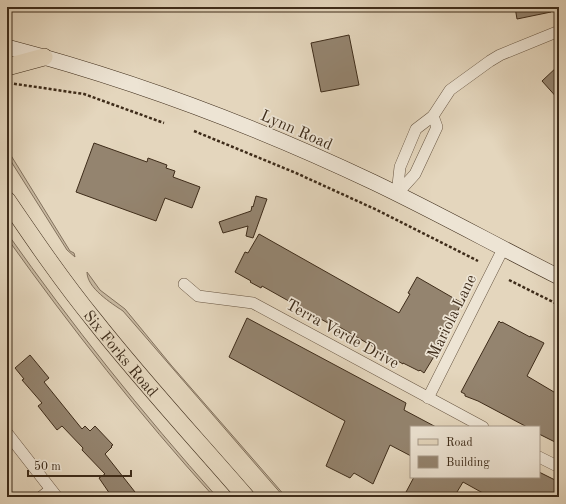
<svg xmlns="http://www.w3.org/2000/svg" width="566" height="504" font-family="'Old Standard TT',serif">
<rect width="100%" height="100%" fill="#e4d6bd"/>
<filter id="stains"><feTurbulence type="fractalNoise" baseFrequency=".005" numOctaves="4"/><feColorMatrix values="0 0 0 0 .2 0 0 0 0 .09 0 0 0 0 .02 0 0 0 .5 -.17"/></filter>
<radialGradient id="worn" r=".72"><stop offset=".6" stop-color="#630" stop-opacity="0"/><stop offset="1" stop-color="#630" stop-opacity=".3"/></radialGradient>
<g fill="#c8b9a1" stroke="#83725e">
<polygon points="7,149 70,251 74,253 75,257 67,250 7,155"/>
<path d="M 7,233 C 72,325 142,413 217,497 L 214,497 C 140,415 71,328 7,238 Z"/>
<path d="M 87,272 L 100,290 L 125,309 L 171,365 L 286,497 L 284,497 L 270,481 L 123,311 C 111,303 87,288 87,272 Z"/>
</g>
<g fill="#94846f" stroke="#3e2c1a">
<polygon points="515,7 551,7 551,12 517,19"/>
<polygon points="349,35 359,85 321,92 311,43"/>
<polygon points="559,65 559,100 542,81"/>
<polygon points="94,143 147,162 148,158 167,165 166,168 175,171 173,177 200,187 192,208 165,198 156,221 76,192"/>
<polygon points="256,196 267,199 253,238 246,236 248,226 223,233 219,222 251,211 252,206 253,207"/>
<polygon points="259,234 399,313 410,294 408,293 417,277 462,303 448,328 450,330 424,373 420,370 419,371 403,363 403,364 336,325 335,327 262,286 261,288 250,282 251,281 235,272 245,252 248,253"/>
<polygon points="247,318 406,403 404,410 436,427 411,427 411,456 390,445 373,484 354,473 350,478 326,466 345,421 229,357"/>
<polygon points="499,321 501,323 502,322 530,337 530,336 544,343 527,376 559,395 559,444 539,434 539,427 527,427 478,401 465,396 465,394 461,392"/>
<polygon points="30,355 49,378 44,382 82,429 85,426 90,431 95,426 113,445 111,446 112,447 105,454 135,492 129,497 112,497 99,478 105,474 82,450 83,448 62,426 57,430 38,406 42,403 22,380 24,379 15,368"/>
<polygon points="539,472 559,482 559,497 490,497 463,482 454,497 410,497 405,494 414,477 539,477"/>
</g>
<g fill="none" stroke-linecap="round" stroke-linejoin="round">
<g stroke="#685643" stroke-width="12">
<g id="minor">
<polyline points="397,194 400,167 416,129 433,116 450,90 490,61 500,55 559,31"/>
<polyline points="397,194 415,174 437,127 433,116"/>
<polyline points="184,284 198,296 253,303 483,427"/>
<polyline points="428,398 503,249"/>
<polyline points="7,433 57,497"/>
<polyline points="539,457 559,467"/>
<polyline points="41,497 50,490"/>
</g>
</g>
<g stroke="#3e2c1a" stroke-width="16">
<path id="secondary" d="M 7,47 C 133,80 255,126 373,182 C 436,212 497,246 559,277"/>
</g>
<g stroke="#3e2c1a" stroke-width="18">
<g id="primary">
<polyline points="7,67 44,57"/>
<path id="s1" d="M 7,200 C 35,241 63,282 94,320 C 142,381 195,438 246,497"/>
</g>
</g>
<g stroke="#3e2c1a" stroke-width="2.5" stroke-dasharray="3 2" stroke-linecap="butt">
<polyline points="9,83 84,94 164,123"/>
<polyline points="194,131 296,173 377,210 478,261"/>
<polyline points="509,280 559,305"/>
</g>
<use href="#minor" stroke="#ede4d4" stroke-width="11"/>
<use href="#secondary" stroke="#ede4d4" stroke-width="15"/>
<use href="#primary" stroke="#e4d6bd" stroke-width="17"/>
</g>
<g text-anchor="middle" stroke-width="3.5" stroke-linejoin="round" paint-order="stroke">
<g font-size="16" fill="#3e2c1a" stroke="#ede4d4">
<text transform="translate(297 129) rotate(24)" y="6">Lynn Road</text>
<text transform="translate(451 316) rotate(-64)" y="6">Mariola Lane</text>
<text transform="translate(343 333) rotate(29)" y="6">Terra Verde Drive</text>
<text dy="6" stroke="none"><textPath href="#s1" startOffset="191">Six Forks Road</textPath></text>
</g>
</g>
<rect width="566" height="504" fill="none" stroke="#e4d6bd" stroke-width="24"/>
<rect x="8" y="8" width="550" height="488" fill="none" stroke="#3e2c1a" stroke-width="2"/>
<rect x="12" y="12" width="542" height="480" fill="none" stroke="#3e2c1a"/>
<rect x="410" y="426" width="130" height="52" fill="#ede4d4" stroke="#a79a8a"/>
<rect x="418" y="439" width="20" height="6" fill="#e4d6bd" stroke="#a79a8a"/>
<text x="446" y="446" font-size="12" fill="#3e2c1a">Road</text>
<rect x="418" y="456" width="20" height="12" fill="#94846f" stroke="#a79a8a"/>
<text x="446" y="466" font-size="12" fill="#3e2c1a">Building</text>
<path d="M28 470v6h103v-6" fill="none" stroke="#3e2c1a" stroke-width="2"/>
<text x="34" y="470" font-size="12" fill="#3e2c1a" stroke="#ede4d4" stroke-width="3" paint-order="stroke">50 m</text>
<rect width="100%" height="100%" filter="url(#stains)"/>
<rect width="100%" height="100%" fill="url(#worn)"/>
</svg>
